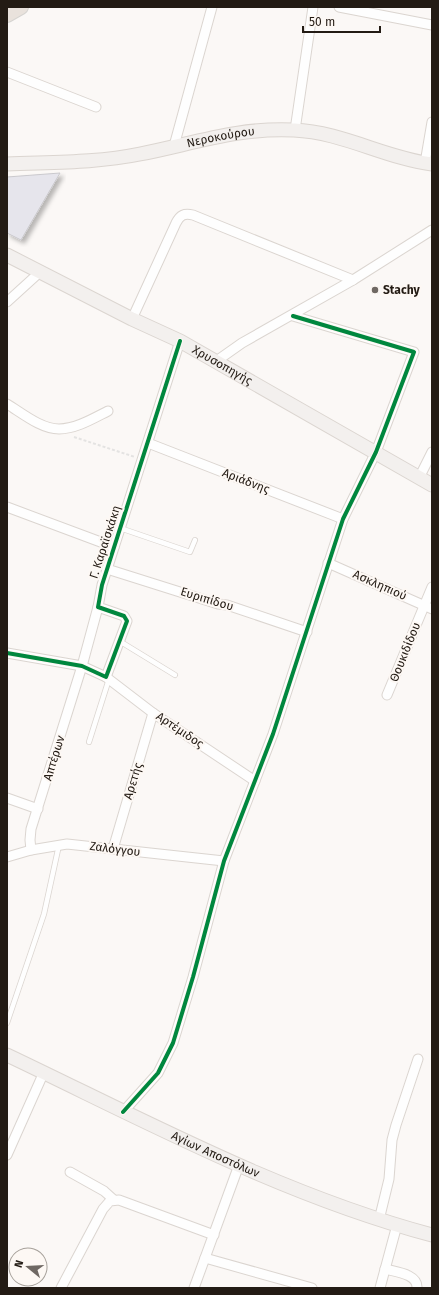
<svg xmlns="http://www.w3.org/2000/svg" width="439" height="1295" font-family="'Fira Sans',sans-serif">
<defs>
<filter id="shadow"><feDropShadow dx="3.5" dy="3.5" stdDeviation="2" flood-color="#0004"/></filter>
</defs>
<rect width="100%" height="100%" fill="#fbf8f6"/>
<polygon fill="#e6e5ec" stroke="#cac9cd" filter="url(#shadow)" points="60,173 21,240 7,233 7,177"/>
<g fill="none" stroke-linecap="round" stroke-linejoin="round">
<g stroke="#dbd5d0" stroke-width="6">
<g id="lane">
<polyline points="120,528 190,552 195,540"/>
<polyline points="121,642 175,675"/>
<polyline points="89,742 109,679"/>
<polyline points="7,1023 44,914 59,845"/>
</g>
</g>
<g stroke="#dbd5d0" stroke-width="11">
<g id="street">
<polyline points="339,7 432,25"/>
<polyline points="7,72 96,107"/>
<polyline points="295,130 313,7"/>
<polyline points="174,146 212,7"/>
<polyline points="425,163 432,122"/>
<polyline points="7,302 40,272"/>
<path d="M 132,319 L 176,223 C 180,215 184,213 193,215 L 353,280"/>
<polyline points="215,362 242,343 353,280 432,230"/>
<path d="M 7,404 C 22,413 41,429 59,429 C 76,429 94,418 108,411"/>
<polyline points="148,443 343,519"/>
<polyline points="419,478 432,452"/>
<polyline points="7,507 114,547"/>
<polyline points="328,563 432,609"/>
<polyline points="107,569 218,604 227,605 307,632"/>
<polyline points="7,653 82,666 106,677 127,621 124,616 98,607 102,585 180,341"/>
<polyline points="106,677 153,713 255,781"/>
<polyline points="387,695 432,587"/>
<polyline points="7,798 38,809"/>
<polyline points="113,849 153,713"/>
<polyline points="31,850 30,840 31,829 82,666 98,607"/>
<polyline points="7,857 31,850 67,844 224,861"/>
<polyline points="123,1112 158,1073 173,1043 193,977 224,861 273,734 343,519 376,452 414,352 293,316"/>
<polyline points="7,1155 44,1072"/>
<polyline points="70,1172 104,1191 114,1200"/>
<polyline points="379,1220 389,1179 392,1140 396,1125 418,1059"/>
<polyline points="205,1258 312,1288"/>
<path d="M 385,1269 C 396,1272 418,1274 417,1288"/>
<polyline points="61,1288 103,1209 110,1201 119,1200 214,1235"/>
<polyline points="194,1288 239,1165"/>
<polyline points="380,1288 397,1225"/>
</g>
</g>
<g stroke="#dbd5d0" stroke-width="15">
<g id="secondary">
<path id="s1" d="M 7,164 C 51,162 96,163 140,154 C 192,144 239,127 294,130 C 342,132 385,158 432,164"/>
<path id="s2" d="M 7,255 L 132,319 L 180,341 L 432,485"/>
<path id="s3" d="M 7,1055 C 146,1121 282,1195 432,1235"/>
</g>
</g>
<g stroke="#d6d4d1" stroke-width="16">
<polyline id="primary" points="7,15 21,7"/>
</g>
<polyline stroke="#e4e3e2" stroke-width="2" stroke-dasharray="3 2" stroke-linecap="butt" points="74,437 135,457"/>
<use href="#lane" stroke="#fefefe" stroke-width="4.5"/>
<use href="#street" stroke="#fefefe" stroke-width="9"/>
<use href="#secondary" stroke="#f3f0ee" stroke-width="13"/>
<use href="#primary" stroke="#e9e2dc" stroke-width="14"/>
<g stroke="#fdf8f4" stroke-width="6">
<g id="cycleway">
<polyline points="7,653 82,666 106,677 127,621 124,616 98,607 102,585 180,341"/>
<polyline points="123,1112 158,1073 173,1043 193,977 224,861 273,734 343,519 376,452 414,352 293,316"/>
</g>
</g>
<use href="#cycleway" stroke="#00873e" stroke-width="4"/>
</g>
<circle fill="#6f6863" stroke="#fdf8f4" stroke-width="1.5" cx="375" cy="290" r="4"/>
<g text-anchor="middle" stroke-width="4" stroke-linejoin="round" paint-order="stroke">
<g font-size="12" fill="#231b14" stroke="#fdf8f4">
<text dy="4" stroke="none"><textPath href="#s1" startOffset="216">Νεροκούρου</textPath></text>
<text dy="4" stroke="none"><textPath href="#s2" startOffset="242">Χρυσοπηγής</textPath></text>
<text transform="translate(246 481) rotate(21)" y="4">Αριάδνης</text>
<text transform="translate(105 542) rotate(-72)" y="4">Γ. Καραϊσκάκη</text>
<text transform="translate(380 585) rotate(24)" y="4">Ασκληπιού</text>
<text transform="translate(207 599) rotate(17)" y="4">Ευριπίδου</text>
<text transform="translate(405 652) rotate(-68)" y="4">Θουκιδίδου</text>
<text transform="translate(180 730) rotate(34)" y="4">Αρτέμιδος</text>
<text transform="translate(54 758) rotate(-73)" y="4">Απτέρων</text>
<text transform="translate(133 781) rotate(-73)" y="4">Αρετής</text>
<text transform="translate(115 849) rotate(7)" y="4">Ζαλόγγου</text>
<text dy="4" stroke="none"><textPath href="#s3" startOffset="231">Αγίων Αποστόλων</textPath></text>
</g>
<g font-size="12" font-weight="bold" fill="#231b14" stroke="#fdf8f4" text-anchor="start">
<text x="383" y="294">Stachy</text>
</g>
</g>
<rect width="439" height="1295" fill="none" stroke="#231b14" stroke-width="16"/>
<g transform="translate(28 1267) rotate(288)"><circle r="19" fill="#fdf8f4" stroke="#a6a09a"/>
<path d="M0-3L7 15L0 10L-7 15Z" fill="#6f6863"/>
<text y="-6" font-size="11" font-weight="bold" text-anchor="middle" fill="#231b14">N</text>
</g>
<path d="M303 26v6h77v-6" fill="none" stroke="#231b14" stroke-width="2"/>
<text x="309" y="26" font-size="12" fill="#231b14" stroke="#fdf8f4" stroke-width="3" paint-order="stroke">50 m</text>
</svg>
